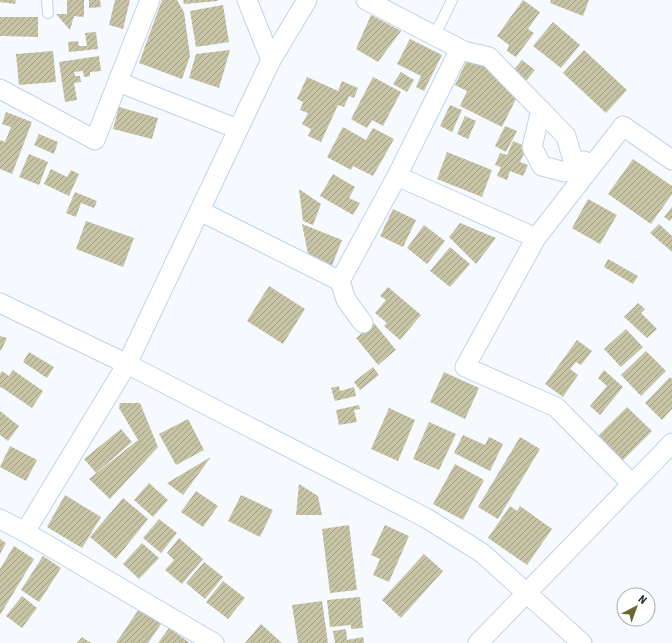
<svg xmlns="http://www.w3.org/2000/svg" width="672" height="643" font-family="'Roboto Condensed',sans-serif">
<defs>
<pattern id="building-hatch" width="6" height="6" patternUnits="userSpaceOnUse"><rect width="6" height="6" fill="#c7c4a6"/><path d="M-1 1l2-2M0 6l6-6M5 7l2-2" fill="none" stroke="#a19f88"/></pattern>
</defs>
<rect width="100%" height="100%" fill="#f6faff"/>
<g fill="url(#building-hatch)">
<polygon points="0,0 16,0 15,4 0,2"/>
<polygon points="67,0 84,0 84,17 74,16 70,30 56,14 67,14"/>
<polygon points="89,0 100,0 101,7 89,8"/>
<polygon points="115,0 130,0 123,29 109,25"/>
<polygon points="162,0 177,0 184,12 190,56 182,79 139,63"/>
<polygon points="183,0 218,0 218,1 184,4"/>
<polygon points="523,0 540,12 528,29 534,33 516,57 507,51 509,45 497,36"/>
<polygon points="551,0 589,0 583,16 550,3"/>
<polygon points="223,5 229,42 196,47 190,11"/>
<polygon points="371,15 401,31 378,62 356,49"/>
<polygon points="0,17 38,17 38,37 0,36"/>
<polygon points="553,22 580,45 561,68 533,46"/>
<polygon points="96,32 98,49 69,52 68,42 78,41 79,46 87,46 85,33"/>
<polygon points="410,39 442,55 424,91 416,87 421,76 397,64"/>
<polygon points="230,50 219,88 189,78 196,54"/>
<polygon points="584,50 627,90 606,113 563,73"/>
<polygon points="53,51 56,82 19,85 16,54"/>
<polygon points="99,56 101,71 90,72 90,76 84,77 83,71 74,72 75,76 80,76 81,82 74,83 77,100 65,102 59,62"/>
<polygon points="468,58 506,77 520,91 502,127 460,106 467,91 455,85"/>
<polygon points="522,60 535,70 523,84 510,74"/>
<polygon points="401,72 414,80 407,92 393,84"/>
<polygon points="307,77 338,91 342,81 358,88 354,98 349,96 344,107 338,105 321,142 308,136 311,129 302,124 308,113 300,110 303,102 297,99"/>
<polygon points="373,77 401,92 383,126 372,120 367,128 351,119"/>
<polygon points="450,105 462,110 452,132 440,126"/>
<polygon points="119,107 158,118 152,139 113,129"/>
<polygon points="6,112 32,122 12,174 0,169 0,140 5,142 11,127 2,124"/>
<polygon points="465,116 476,121 468,139 457,134"/>
<polygon points="505,126 517,131 506,152 495,146"/>
<polygon points="343,127 366,140 373,128 394,139 373,176 353,166 351,170 327,157"/>
<polygon points="39,134 58,142 54,154 34,145"/>
<polygon points="513,141 527,147 520,162 528,165 523,176 510,171 507,180 497,176 501,167 495,165 500,153 507,155"/>
<polygon points="447,152 492,170 482,197 437,179"/>
<polygon points="29,154 48,162 39,185 19,177"/>
<polygon points="633,159 672,186 672,194 651,224 608,194"/>
<polygon points="51,169 67,177 71,170 79,174 69,196 44,184"/>
<polygon points="333,174 355,187 349,198 360,203 353,215 320,196"/>
<polygon points="299,189 321,204 313,225 303,221"/>
<polygon points="75,192 97,201 94,208 81,203 76,217 66,213"/>
<polygon points="588,199 617,215 600,244 572,228"/>
<polygon points="672,207 672,218 670,221 664,217"/>
<polygon points="393,209 416,220 403,247 380,236"/>
<polygon points="86,221 134,238 123,267 76,249"/>
<polygon points="460,223 496,238 476,264 449,237"/>
<polygon points="302,224 342,240 331,268 309,259"/>
<polygon points="659,224 672,236 672,252 650,233"/>
<polygon points="424,225 445,241 427,264 407,248"/>
<polygon points="450,247 470,264 450,287 430,271"/>
<polygon points="608,259 638,276 633,284 604,267"/>
<polygon points="269,286 305,309 283,344 247,321"/>
<polygon points="388,287 421,315 400,340 384,326 387,323 375,313 386,300 380,296"/>
<polygon points="638,303 645,309 641,313 657,329 647,338 624,317"/>
<polygon points="374,323 396,350 378,365 356,338"/>
<polygon points="626,329 643,347 621,367 604,349"/>
<polygon points="0,336 7,338 1,351 0,350"/>
<polygon points="577,340 592,351 581,365 576,362 570,369 578,375 563,397 545,384"/>
<polygon points="646,351 666,371 641,396 621,375"/>
<polygon points="29,352 54,367 47,378 23,362"/>
<polygon points="373,367 379,375 360,390 354,382"/>
<polygon points="13,370 43,391 32,408 1,387 0,388 0,374 2,371 9,376"/>
<polygon points="604,370 623,387 600,415 590,406 607,386 598,378"/>
<polygon points="444,372 479,388 465,419 430,402"/>
<polygon points="670,377 672,379 672,409 662,420 645,403"/>
<polygon points="339,386 340,391 354,387 356,396 335,401 331,388"/>
<polygon points="120,403 140,403 158,447 110,499 89,479 138,440 119,408"/>
<polygon points="359,405 360,409 354,410 357,422 339,425 336,410"/>
<polygon points="627,407 652,431 621,462 596,438"/>
<polygon points="389,408 415,420 398,461 371,449"/>
<polygon points="0,411 19,426 8,441 0,435"/>
<polygon points="188,419 204,450 176,465 159,434"/>
<polygon points="429,422 456,434 439,470 413,459"/>
<polygon points="121,429 132,442 96,473 84,459"/>
<polygon points="463,435 485,445 489,437 503,444 490,471 454,453"/>
<polygon points="520,437 540,449 498,519 478,507"/>
<polygon points="10,446 37,460 26,481 0,467"/>
<polygon points="211,457 183,495 167,483"/>
<polygon points="455,464 484,480 463,520 433,504"/>
<polygon points="149,483 168,500 153,517 134,500"/>
<polygon points="299,484 318,496 322,515 296,515"/>
<polygon points="196,491 218,506 203,527 181,512"/>
<polygon points="65,495 101,517 82,548 47,527"/>
<polygon points="241,495 273,510 260,537 228,521"/>
<polygon points="123,498 148,519 116,559 90,537"/>
<polygon points="510,506 517,511 520,506 552,529 527,565 488,538"/>
<polygon points="159,519 177,533 161,553 143,538"/>
<polygon points="349,525 357,590 330,593 322,529"/>
<polygon points="385,525 409,536 389,582 373,575 380,559 371,555"/>
<polygon points="179,538 203,559 182,584 165,570 174,560 167,553"/>
<polygon points="0,539 6,543 0,554"/>
<polygon points="142,543 159,558 139,579 123,564"/>
<polygon points="14,546 34,559 0,615 0,569"/>
<polygon points="424,554 443,571 401,618 382,600"/>
<polygon points="43,556 61,568 39,602 21,590"/>
<polygon points="204,562 223,577 205,599 186,583"/>
<polygon points="223,581 245,598 228,619 206,602"/>
<polygon points="22,596 37,608 22,628 6,616"/>
<polygon points="360,597 363,628 351,629 351,625 330,627 327,600"/>
<polygon points="322,601 328,643 298,643 292,605"/>
<polygon points="139,609 161,624 148,643 116,643"/>
<polygon points="261,624 282,643 245,643"/>
<polygon points="169,628 190,643 158,643"/>
<polygon points="346,629 347,640 363,637 364,643 335,643 333,631"/>
<polygon points="82,637 91,643 77,643"/>
</g>
<g fill="none" stroke-linecap="round" stroke-linejoin="round">
<g stroke="#bfd3ec" stroke-width="12">
<g id="service">
<polyline points="47,0 48,13"/>
<polyline points="435,35 452,0"/>
</g>
</g>
<g stroke="#bfd3ec" stroke-width="21">
<g id="minor">
<polyline points="247,0 271,60"/>
<polyline points="460,50 489,57 566,136 579,182"/>
<polyline points="118,82 238,129"/>
<polyline points="0,89 95,140 150,0"/>
<polyline points="541,110 532,147 542,166 565,172 584,161"/>
<polyline points="397,176 536,238 623,126 672,160"/>
<polyline points="200,211 340,281 397,176 460,49 366,0"/>
<polyline points="536,238 465,367 556,407 632,484"/>
<polyline points="340,281 346,300 363,323"/>
<polyline points="0,303 127,364 426,518 482,553 582,643"/>
<polyline points="0,519 25,532 214,643"/>
<polyline points="25,532 127,364 271,60 307,0"/>
<polyline points="478,643 672,443"/>
</g>
</g>
<use href="#service" stroke="#fff" stroke-width="10"/>
<use href="#minor" stroke="#fff" stroke-width="19"/>
</g>
<g transform="translate(636 607) rotate(41)"><circle r="19" fill="#ffffff" stroke="#a7abae"/>
<path d="M0-3L7 15L0 10L-7 15Z" fill="#6c6632"/>
<text y="-6" font-size="11" font-weight="bold" text-anchor="middle" fill="#242c35">N</text>
</g>
</svg>
